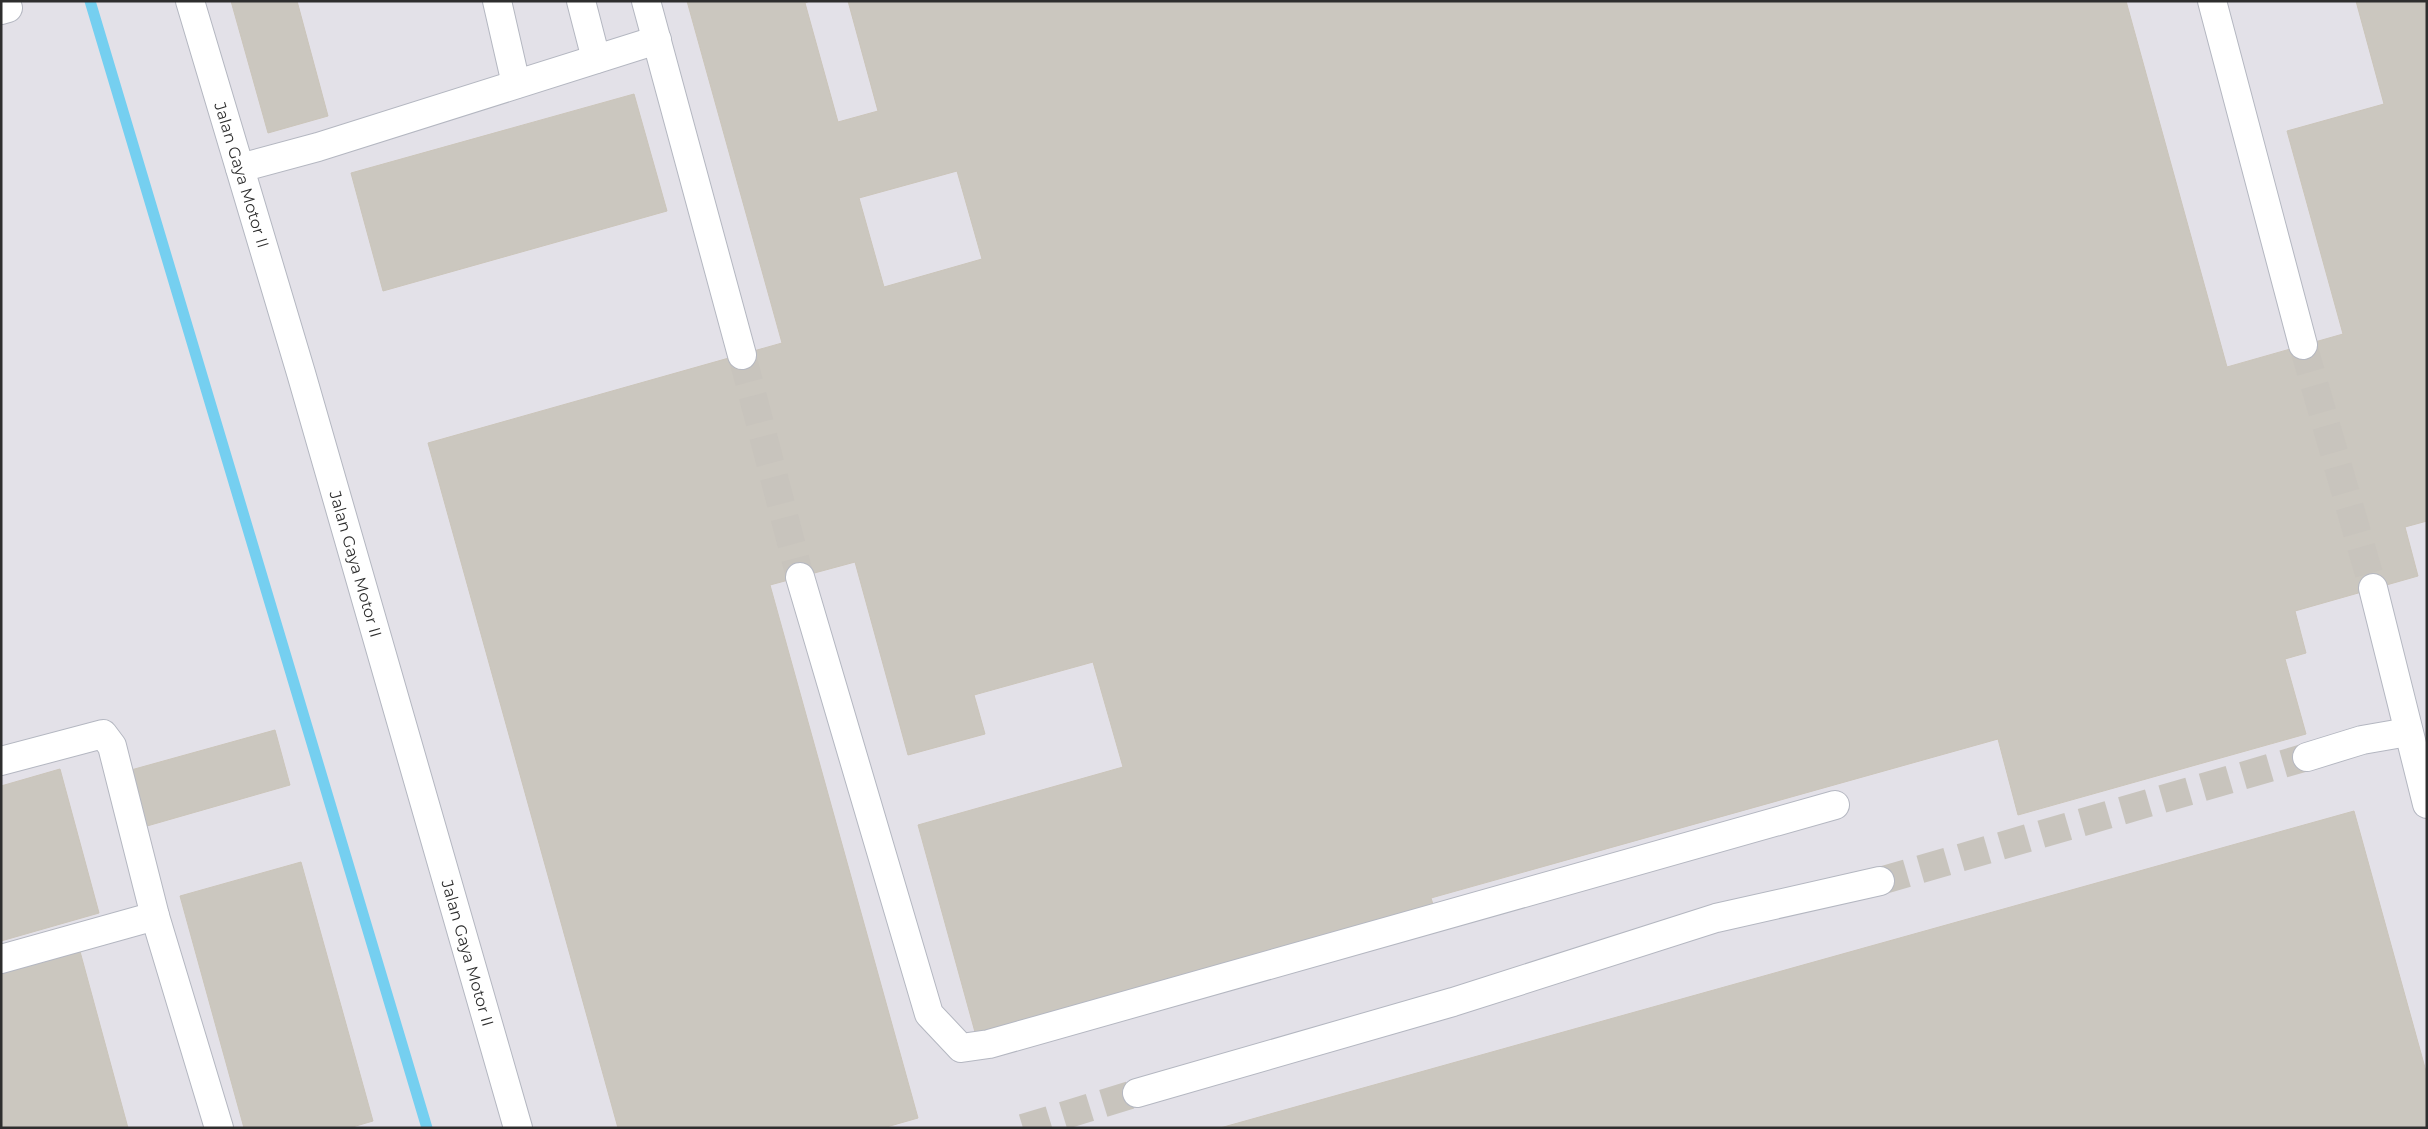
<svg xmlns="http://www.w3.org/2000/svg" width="2428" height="1129" font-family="Montserrat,sans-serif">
<rect width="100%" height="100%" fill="#efe9e1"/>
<rect fill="#e3e1e8" x="1" y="1" width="2426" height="1127"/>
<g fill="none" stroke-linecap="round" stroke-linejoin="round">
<polyline stroke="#75cff0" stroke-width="11" points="90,1 427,1128"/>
</g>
<g fill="#cbc7bf" stroke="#cbc5ba" fill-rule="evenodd">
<polygon points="231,1 297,1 328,116 268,133"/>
<path d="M 687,1 L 810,1 L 805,3 L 838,122 L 878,111 L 848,1 L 2126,1 L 2227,367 L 2343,334 L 2287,131 L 2384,104 L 2356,1 L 2427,1 L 2427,521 L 2405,527 L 2418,576 L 2295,611 L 2306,653 L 2285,659 L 2306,734 L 2018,815 L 1998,739 L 1431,898 L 1436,914 L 978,1043 L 918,825 L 1123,767 L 1093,662 L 974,695 L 985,734 L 908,755 L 855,562 L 770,585 L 918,1118 L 883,1128 L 618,1128 L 428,443 L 782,343 ZM 957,171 L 982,259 L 884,287 L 859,198 Z"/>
<polygon points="634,94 667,211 383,291 351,173"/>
<polygon points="275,730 290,785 147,826 131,770"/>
<polygon points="60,769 99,913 1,941 1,786"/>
<polygon points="2354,811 2427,1075 2427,1128 1220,1128"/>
<polygon points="301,862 373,1121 349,1128 244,1128 180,896"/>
<polygon points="78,944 128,1128 1,1128 1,965"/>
</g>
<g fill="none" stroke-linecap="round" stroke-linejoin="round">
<g stroke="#c8c4bd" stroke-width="28" stroke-dasharray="28 14" stroke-linecap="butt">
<polyline points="2303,345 2373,588"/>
<polyline points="742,355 800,577"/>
<polyline points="1880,881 2307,757"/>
<polyline points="1023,1128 1137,1093"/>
</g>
<g stroke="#b4b7c1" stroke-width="30">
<g id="minor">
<polyline points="190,1 301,373 518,1128"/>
<polyline points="497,1 516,84"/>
<polyline points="581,1 596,59"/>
<polyline points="646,1 742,355"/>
<polyline points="2212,1 2303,345"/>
<polyline points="1,10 8,8"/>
<polyline points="240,168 318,147 657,40"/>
<polyline points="800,577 929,1014 961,1048 989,1044 1835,805"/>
<polyline points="2373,588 2427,804"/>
<polyline points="2307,757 2362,740 2408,732"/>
<polyline points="1,761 103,734 112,746 155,916 219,1128"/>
<polyline points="1,959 155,916"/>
<polyline points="1137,1093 1453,1002 1716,918 1880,881"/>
</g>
</g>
<use href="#minor" stroke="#fff" stroke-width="28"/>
</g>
<g text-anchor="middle" stroke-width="5" stroke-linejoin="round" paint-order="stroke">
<g font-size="16" fill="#2e2e2e" stroke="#fff">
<text transform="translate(242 175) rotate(73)" y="6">Jalan Gaya Motor II</text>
<text transform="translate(356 564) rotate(74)" y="6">Jalan Gaya Motor II</text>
<text transform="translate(468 953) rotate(74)" y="6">Jalan Gaya Motor II</text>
</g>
</g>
<rect width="2428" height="1129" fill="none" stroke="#2e2e2e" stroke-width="5"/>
</svg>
